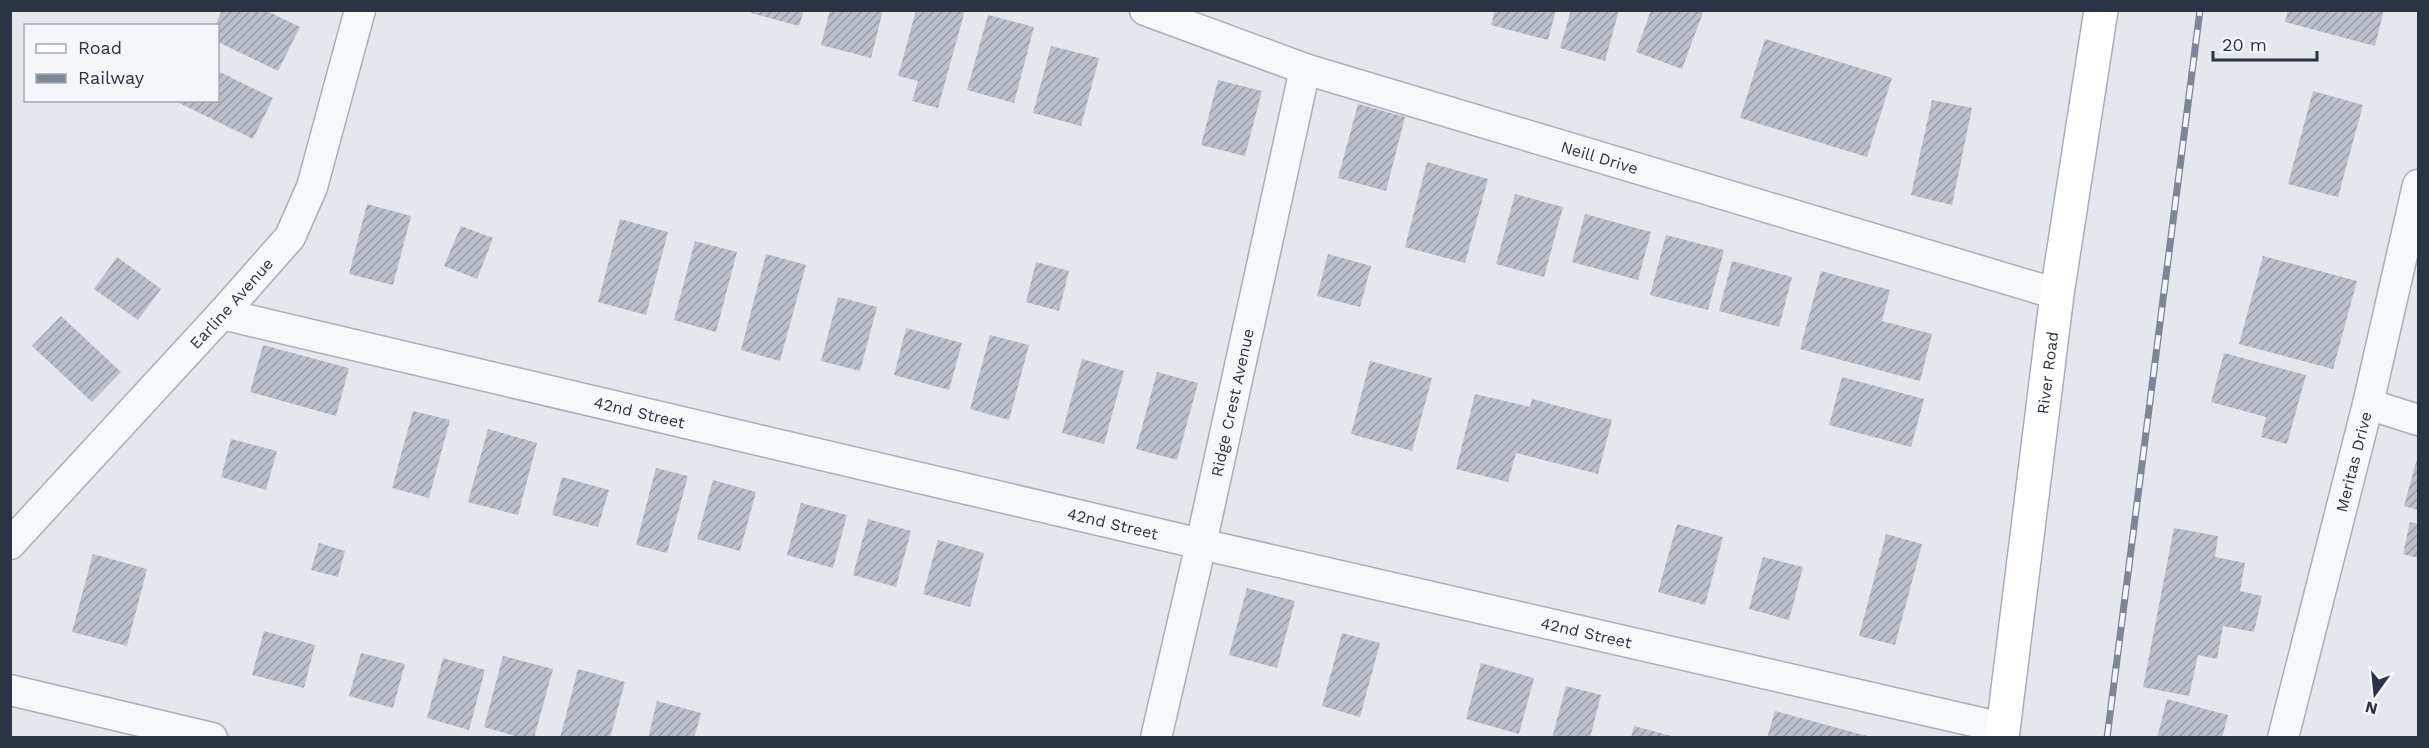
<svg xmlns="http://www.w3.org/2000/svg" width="2429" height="748" font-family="'Work Sans',sans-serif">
<defs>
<pattern id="building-hatch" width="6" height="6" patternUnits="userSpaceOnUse" patternTransform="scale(1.5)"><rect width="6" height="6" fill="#bbc0ca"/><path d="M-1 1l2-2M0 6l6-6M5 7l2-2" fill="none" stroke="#989da6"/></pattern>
</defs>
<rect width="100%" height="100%" fill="#e4e7ec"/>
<g fill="url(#building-hatch)">
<polygon points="222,10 265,10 300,27 278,71 218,42 218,26 215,26"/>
<polygon points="752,10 804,10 799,26 751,13"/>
<polygon points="830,10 883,10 871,58 821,45"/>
<polygon points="916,10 965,10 938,108 912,101 918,81 898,76"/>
<polygon points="1495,10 1556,10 1548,40 1491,25"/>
<polygon points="1571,10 1619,10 1605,61 1560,48"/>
<polygon points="1651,10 1704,10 1682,69 1636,52"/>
<polygon points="2288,10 2384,10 2375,46 2285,22"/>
<polygon points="988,15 1034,27 1014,103 967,90"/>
<polygon points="1765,39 1892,78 1867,157 1740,118"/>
<polygon points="1051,46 1099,58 1081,126 1033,113"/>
<polygon points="218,71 273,98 253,139 173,100 218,100"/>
<polygon points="1218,80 1262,91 1245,156 1201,145"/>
<polygon points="2313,91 2363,105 2338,197 2288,184"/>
<polygon points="1932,100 1972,108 1952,205 1911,195"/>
<polygon points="1358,104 1405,117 1386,191 1338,178"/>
<polygon points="1427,162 1488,179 1465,263 1405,247"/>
<polygon points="1515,194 1563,207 1544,277 1496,264"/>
<polygon points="367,204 411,216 393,285 349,274"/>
<polygon points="1585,214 1651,232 1638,280 1572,262"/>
<polygon points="620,219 668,232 646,315 598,302"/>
<polygon points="461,226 493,238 477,279 444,266"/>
<polygon points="1666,235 1724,250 1708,310 1650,295"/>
<polygon points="695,241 737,252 716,332 674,320"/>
<polygon points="766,254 806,265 780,361 741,350"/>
<polygon points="1328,254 1371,266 1360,307 1317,296"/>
<polygon points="2263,256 2357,281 2333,369 2239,344"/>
<polygon points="117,257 161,289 138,320 94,289"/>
<polygon points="1732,261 1792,277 1779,327 1719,311"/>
<polygon points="1036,262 1069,271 1059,311 1026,302"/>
<polygon points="1821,271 1890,290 1882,321 1932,334 1920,381 1800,349"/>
<polygon points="838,297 877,307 860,371 821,361"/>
<polygon points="61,316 121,372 92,402 32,346"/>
<polygon points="906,328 962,343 949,390 894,375"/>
<polygon points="990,335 1029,345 1009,420 970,409"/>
<polygon points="263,345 349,368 336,416 250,392"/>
<polygon points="2224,353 2306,375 2287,444 2261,437 2266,417 2211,402"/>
<polygon points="1082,359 1124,371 1104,444 1062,433"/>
<polygon points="1370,361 1432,378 1412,451 1351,434"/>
<polygon points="1157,372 1198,383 1177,460 1136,449"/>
<polygon points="1842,377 1924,399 1911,447 1829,425"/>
<polygon points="1475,394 1530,407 1532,399 1612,420 1598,474 1516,453 1508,482 1456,469"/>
<polygon points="413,411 450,420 429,498 392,488"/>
<polygon points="488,429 537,443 518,515 468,502"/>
<polygon points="231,439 277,451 266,490 221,477"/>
<polygon points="2418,455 2418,510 2404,506"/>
<polygon points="656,468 688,476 667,553 636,545"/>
<polygon points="562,477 609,490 598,527 552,515"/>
<polygon points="713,480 756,492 740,551 697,539"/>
<polygon points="801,503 847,515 833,568 787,555"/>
<polygon points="868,519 911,531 896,587 853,575"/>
<polygon points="2410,522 2418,524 2418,558 2403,554"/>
<polygon points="1677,524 1723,537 1705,605 1658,592"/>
<polygon points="2174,528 2218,536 2215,557 2245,563 2240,591 2262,596 2254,632 2223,626 2217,659 2198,655 2189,696 2143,687"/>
<polygon points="1886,534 1922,544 1895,645 1859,636"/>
<polygon points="938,540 984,553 970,607 923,594"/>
<polygon points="319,543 345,551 338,577 311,570"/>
<polygon points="93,554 147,569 127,646 72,632"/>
<polygon points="1763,557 1803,567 1789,620 1749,609"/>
<polygon points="1247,588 1295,601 1277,668 1229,655"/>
<polygon points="264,631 315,645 304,688 252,675"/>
<polygon points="1342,633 1380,643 1360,717 1322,706"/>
<polygon points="361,653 405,664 393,708 349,696"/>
<polygon points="503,656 553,669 534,738 522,738 484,727"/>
<polygon points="443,658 485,670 469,730 427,718"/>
<polygon points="1481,663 1534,678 1519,734 1466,719"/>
<polygon points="578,669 625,682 610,738 560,738"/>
<polygon points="1566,686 1601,695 1590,738 1552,738"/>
<polygon points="2167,699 2228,715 2222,738 2157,738"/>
<polygon points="657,701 701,713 694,738 648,738"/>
<polygon points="1775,711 1871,737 1871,738 1767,738"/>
<polygon points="1634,726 1675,737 1675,738 1631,738"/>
</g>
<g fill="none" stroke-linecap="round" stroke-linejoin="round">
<g stroke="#a9aeb7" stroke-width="33">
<g id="minor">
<path id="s1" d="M 1145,10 L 1305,69 L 2057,294"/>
<path id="s2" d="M 222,314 L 1201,544 L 2003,728"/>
<polyline points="2368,404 2418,420"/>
<path id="s3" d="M 10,544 L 222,314 L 290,237 L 312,187 L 360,10"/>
<polyline points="10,690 212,738"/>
<path id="s4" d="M 1156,738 L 1201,544 L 1305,69"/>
<path id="s5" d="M 2283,738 L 2368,404 L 2418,185"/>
</g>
</g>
<g stroke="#a9aeb7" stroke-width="36">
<g id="secondary">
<path id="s6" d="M 2002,738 L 2057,294 L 2101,10"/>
</g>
</g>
<use href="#minor" stroke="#f7f8fa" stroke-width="30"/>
<use href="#secondary" stroke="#fff" stroke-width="33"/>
<g stroke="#7d8696" stroke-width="7">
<polyline id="rail" points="2107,738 2200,10"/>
</g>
<use href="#rail" stroke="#f4f6f9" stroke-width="4.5" stroke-dasharray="14" stroke-linecap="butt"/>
</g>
<g text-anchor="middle" stroke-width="6" stroke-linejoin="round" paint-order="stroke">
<g font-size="16" fill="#2b3445" stroke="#f4f6f9">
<text dy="6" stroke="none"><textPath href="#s1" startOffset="478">Neill Drive</textPath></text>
<text dy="6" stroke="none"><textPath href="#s3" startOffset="327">Earline Avenue</textPath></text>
<text dy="6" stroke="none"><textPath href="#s6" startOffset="368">River Road</textPath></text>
<text dy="6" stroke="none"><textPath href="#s4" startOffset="344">Ridge Crest Avenue</textPath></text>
<text dy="6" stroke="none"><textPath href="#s2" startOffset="429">42nd Street</textPath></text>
<text dy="6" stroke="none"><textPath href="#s5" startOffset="285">Meritas Drive</textPath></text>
<text dy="6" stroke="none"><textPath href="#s2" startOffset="915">42nd Street</textPath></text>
<text dy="6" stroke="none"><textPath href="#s2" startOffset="1401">42nd Street</textPath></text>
</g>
</g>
<rect width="2429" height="748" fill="none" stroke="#2b3445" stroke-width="24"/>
<rect x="24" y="24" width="195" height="78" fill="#f4f6f9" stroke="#a4a8b1" stroke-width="1.5"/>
<rect x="36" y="44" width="30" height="9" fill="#ffffff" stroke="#a4a8b1" stroke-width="1.5"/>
<text x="78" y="54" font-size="18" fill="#2b3445">Road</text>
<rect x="36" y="74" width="30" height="9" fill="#7d8696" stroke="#a4a8b1" stroke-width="1.5"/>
<text x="78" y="84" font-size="18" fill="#2b3445">Railway</text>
<g transform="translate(2375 694) rotate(195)" stroke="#f4f6f9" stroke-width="4.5" paint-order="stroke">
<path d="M0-4.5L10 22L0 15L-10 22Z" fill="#2b3445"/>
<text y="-9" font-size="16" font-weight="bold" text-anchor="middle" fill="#2b3445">N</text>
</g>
<path d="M2213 51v9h104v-9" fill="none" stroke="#2b3445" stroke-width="3"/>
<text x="2222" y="51" font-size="18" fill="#2b3445" stroke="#f4f6f9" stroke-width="4.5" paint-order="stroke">20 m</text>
</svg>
